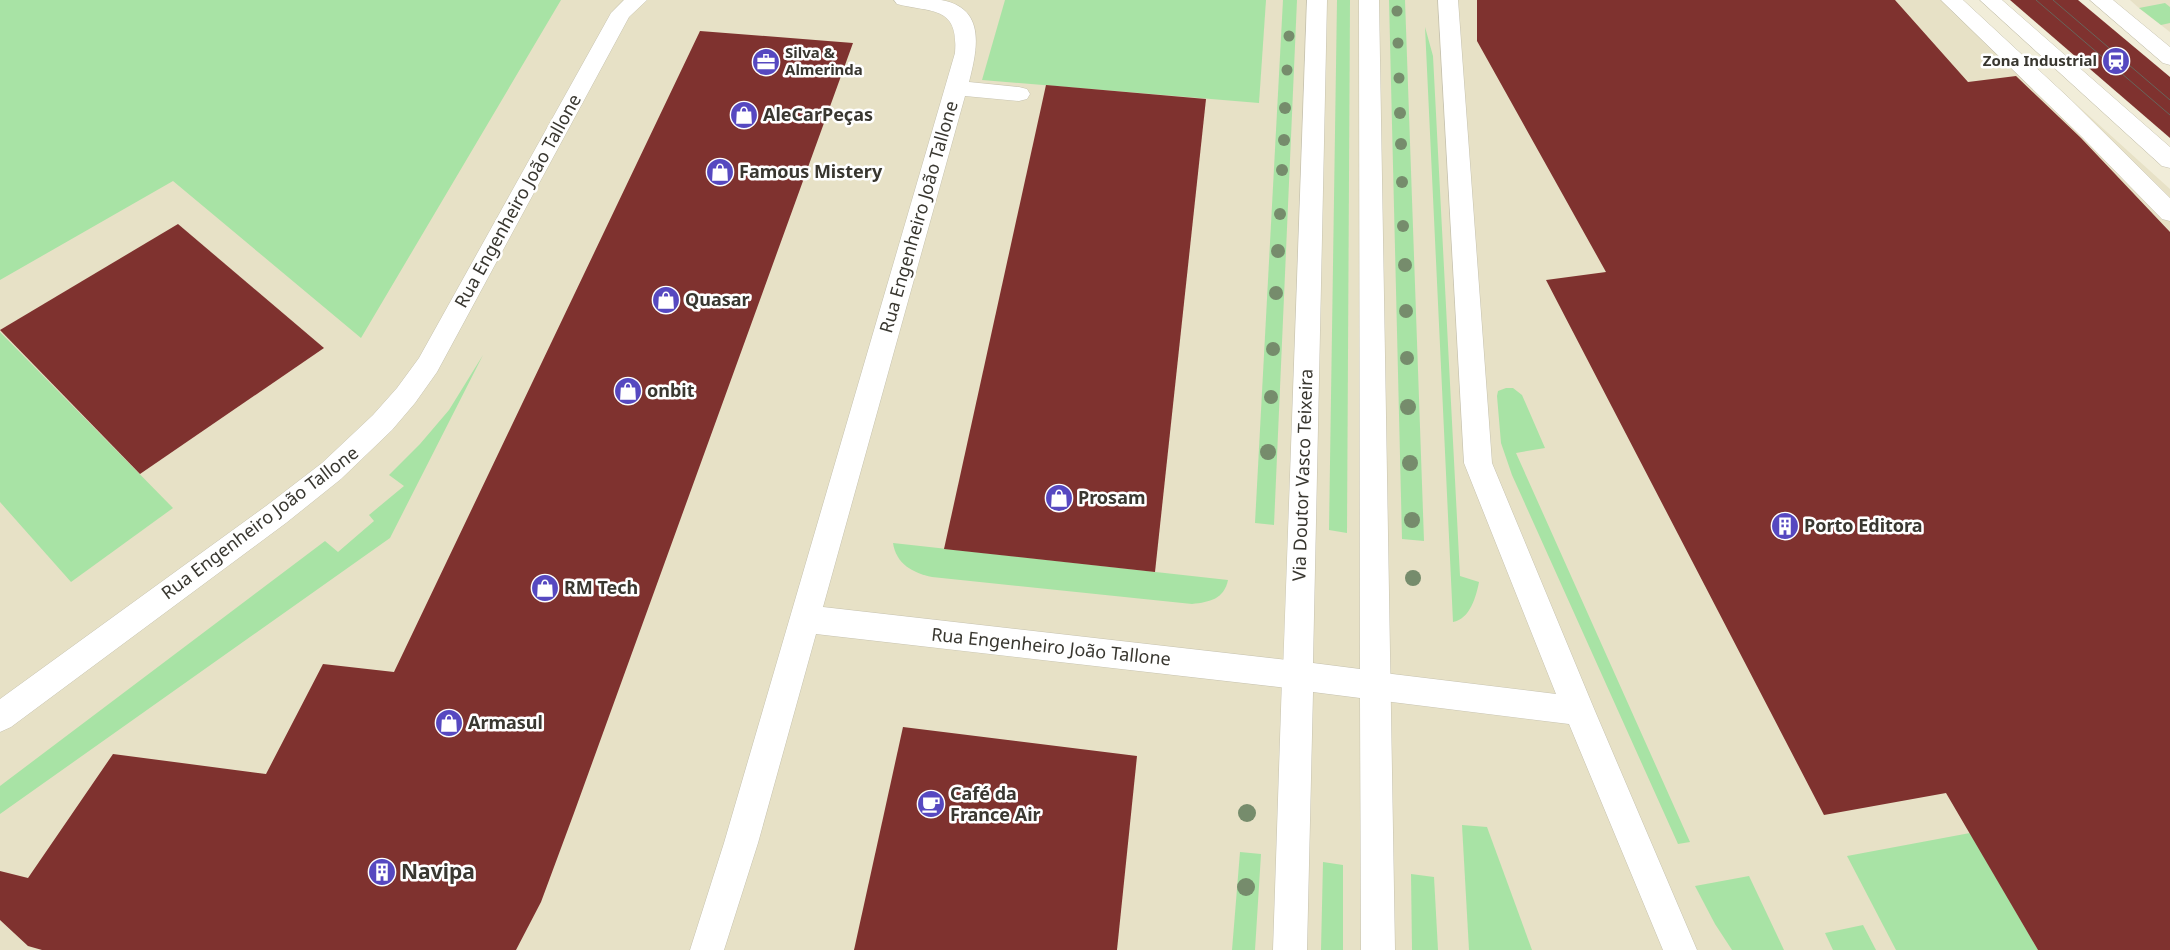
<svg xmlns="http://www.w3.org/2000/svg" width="2170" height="950" font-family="'Noto Sans',sans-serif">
<rect width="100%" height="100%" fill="#f1edd9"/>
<g fill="#e7e1c6">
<polygon points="0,0 1961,0 2170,189 2170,950 0,950"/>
<polygon points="2130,0 2170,0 2170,32 2139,8"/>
</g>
<g fill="#a8e3a5">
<polygon points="0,0 561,0 361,338 173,181 0,280"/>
<polygon points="1005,0 1266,0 1259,103 982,80"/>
<polygon points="1283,0 1297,0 1274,525 1255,523"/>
<polygon points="1337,0 1350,0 1347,533 1329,530"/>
<polygon points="1389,0 1405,0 1424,541 1402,539"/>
<polygon points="2165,3 2170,7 2170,23 2161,25 2139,8"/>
<path d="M 1425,27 L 1433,56 L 1460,576 L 1479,582 C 1476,597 1470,619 1453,622 Z"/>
<polygon points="0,332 173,508 71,582 0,502"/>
<polygon points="483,355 390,538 0,814 0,786 325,541 338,552 374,521 369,515 404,486 389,475 420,444 449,410"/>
<polygon points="1506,388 1513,388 1522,395 1545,448 1516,453 1690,842 1678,844 1512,475 1501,443 1497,396 1498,391"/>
<path d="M 893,543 L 1228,580 C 1224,599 1210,602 1192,604 L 932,577 C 913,573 896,564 893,543 Z"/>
<polygon points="1462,825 1487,827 1532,950 1469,950"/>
<polygon points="1970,833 2038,950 1896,950 1847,856"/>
<polygon points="1240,852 1261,854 1255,950 1232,950"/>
<polygon points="1323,862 1343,865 1343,950 1321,950"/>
<polygon points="1411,874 1434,877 1438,950 1412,950"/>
<polygon points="1749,876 1784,950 1732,950 1715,924 1695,886"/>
<polygon points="1863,925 1876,950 1833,950 1825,933"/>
</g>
<g fill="#7f322f">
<polygon points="1477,0 1895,0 1968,82 2016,76 2081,138 2170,232 2170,950 2038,950 1946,793 1824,815 1546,280 1606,272 1477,41"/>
<polygon points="2010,0 2078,0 2170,77 2170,138"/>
<polygon points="700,31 853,43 574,813 541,902 516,950 42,950 28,946 0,920 0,871 28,878 113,754 266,774 323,664 394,672"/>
<polygon points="1046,85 1206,99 1155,572 944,549"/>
<polygon points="178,224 324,348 140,474 0,330"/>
<polygon points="903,727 1137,756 1117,950 854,950"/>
</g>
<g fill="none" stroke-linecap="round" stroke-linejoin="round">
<g stroke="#c6c2af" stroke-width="1">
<g id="minor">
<polygon points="624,0 647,0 629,17 437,372 415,403 392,430 341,479 286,523 11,727 0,732 0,699 266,506 322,463 373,415 397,388 419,358 611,13"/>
<path d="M 894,0 C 909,0 926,0 941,0 C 987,8 977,50 969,82 L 1019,87 L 1027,89 L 1030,94 L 1027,99 L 1019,101 L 965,96 L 823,607 L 1296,661 L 1307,665 L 1311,675 L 1307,685 L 1296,689 L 816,634 L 758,843 L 724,950 L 690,950 L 724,843 L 955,53 C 959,5 931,13 897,4 Z"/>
<polygon points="1438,0 1458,0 1492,463 1595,711 1697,950 1663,950 1569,724 1376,700 1365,696 1361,686 1365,676 1376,672 1556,694 1464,463"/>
<polygon points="1941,0 1963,0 2070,99 2170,198 2170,221 2162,219 2082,137"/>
</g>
</g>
<g stroke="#c6c2af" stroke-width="1">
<g id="major">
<polygon points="1307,0 1327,0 1313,663 1360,669 1359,0 1379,0 1395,950 1361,950 1360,698 1313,692 1307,950 1273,950 1282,679 1281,675 1283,671"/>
<polygon points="1980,0 2002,0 2170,147 2170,168 2162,166"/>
<polygon points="2090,0 2113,0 2170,47 2170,65 2163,63"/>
</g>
</g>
<use href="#minor" fill="#fff" fill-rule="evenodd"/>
<use href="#major" fill="#fff" fill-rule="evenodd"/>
<g stroke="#68655b" stroke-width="1">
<polyline points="2036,0 2170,115"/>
<polyline points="2053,0 2170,100"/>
</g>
</g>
<g fill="#768c6c">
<circle cx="1397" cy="11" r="5.5"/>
<circle cx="1289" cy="36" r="5.5"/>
<circle cx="1398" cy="43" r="5.5"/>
<circle cx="1287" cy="70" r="5.5"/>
<circle cx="1399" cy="78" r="5.5"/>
<circle cx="1285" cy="108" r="6"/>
<circle cx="1400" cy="113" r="6"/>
<circle cx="1284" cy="140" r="6"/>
<circle cx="1401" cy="144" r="6"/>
<circle cx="1282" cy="170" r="6"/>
<circle cx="1402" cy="182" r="6"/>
<circle cx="1280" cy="214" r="6"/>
<circle cx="1403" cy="226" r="6"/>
<circle cx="1278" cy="251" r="7"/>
<circle cx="1405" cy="265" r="7"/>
<circle cx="1276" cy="293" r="7"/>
<circle cx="1406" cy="311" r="7"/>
<circle cx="1273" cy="349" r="7"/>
<circle cx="1407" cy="358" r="7"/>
<circle cx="1271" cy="397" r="7"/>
<circle cx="1408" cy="407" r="8"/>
<circle cx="1268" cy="452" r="8"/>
<circle cx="1410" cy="463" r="8"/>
<circle cx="1412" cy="520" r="8"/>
<circle cx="1413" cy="578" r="8"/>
<circle cx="1247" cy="813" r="9"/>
<circle cx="1246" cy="887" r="9"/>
</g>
<defs>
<g id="station-disc" transform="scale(1.4375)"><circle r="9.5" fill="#5648c0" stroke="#fff"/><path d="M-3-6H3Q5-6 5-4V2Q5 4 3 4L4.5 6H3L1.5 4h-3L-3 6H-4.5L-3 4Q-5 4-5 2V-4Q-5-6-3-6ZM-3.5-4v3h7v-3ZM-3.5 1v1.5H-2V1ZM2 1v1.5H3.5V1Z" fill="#fff"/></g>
<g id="office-disc" transform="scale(1.4375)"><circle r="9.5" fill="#5648c0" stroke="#fff"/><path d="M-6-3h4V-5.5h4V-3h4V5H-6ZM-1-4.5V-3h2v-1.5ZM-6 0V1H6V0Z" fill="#fff"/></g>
<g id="shop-disc" transform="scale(1.4375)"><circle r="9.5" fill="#5648c0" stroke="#fff"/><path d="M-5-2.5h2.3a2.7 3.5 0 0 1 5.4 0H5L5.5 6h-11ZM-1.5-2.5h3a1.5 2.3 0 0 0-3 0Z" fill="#fff"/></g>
<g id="building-disc" transform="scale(1.4375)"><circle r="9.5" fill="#5648c0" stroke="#fff"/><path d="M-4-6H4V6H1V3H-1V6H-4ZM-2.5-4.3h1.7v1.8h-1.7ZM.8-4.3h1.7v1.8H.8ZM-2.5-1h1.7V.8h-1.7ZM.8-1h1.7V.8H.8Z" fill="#fff"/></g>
<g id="cafe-disc" transform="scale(1.4375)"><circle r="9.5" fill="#5648c0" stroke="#fff"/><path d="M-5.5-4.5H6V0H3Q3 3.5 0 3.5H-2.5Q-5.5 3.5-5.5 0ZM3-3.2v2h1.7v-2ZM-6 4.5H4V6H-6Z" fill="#fff"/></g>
</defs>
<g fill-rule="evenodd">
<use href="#station-disc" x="2116" y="61"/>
<use href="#office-disc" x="766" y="62"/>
<use href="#shop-disc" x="744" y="115"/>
<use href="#shop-disc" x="720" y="172"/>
<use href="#shop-disc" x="666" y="300"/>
<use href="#shop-disc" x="628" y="391"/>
<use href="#shop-disc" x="1059" y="498"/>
<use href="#building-disc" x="1785" y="526"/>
<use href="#shop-disc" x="545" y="588"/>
<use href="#shop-disc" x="449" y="723"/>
<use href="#cafe-disc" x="931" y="804"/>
<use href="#building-disc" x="382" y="872"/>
</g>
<g text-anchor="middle" stroke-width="5" stroke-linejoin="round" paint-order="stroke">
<g font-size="15" font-weight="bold" fill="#393730" stroke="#fff" text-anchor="start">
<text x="785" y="58">Silva &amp;<tspan x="785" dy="17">Almerinda</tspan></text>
<text x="2097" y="66" text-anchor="end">Zona Industrial</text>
</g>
<g font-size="18" font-weight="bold" fill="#393730" stroke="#fff" text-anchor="start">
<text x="763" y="121">AleCarPeças</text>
<text x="739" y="178">Famous Mistery</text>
<text x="685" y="306">Quasar</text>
<text x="647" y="397">onbit</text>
<text x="1078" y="504">Prosam</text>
<text x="1804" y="532">Porto Editora</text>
<text x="564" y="594">RM Tech</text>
<text x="468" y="729">Armasul</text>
<text x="950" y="800">Café da<tspan x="950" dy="21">France Air</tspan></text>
</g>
<g font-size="18" fill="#393730" stroke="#fff">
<text transform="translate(518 201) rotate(-61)" y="6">Rua Engenheiro João Tallone</text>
<text transform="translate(919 217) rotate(-74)" y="6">Rua Engenheiro João Tallone</text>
<text transform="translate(1303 475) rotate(-88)" y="6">Via Doutor Vasco Teixeira</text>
<text transform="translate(260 523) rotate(-37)" y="6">Rua Engenheiro João Tallone</text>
<text transform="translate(1051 647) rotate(6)" y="6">Rua Engenheiro João Tallone</text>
</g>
<g font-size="21" font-weight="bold" fill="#393730" stroke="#fff" text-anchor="start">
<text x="401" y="879">Navipa</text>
</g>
</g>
</svg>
